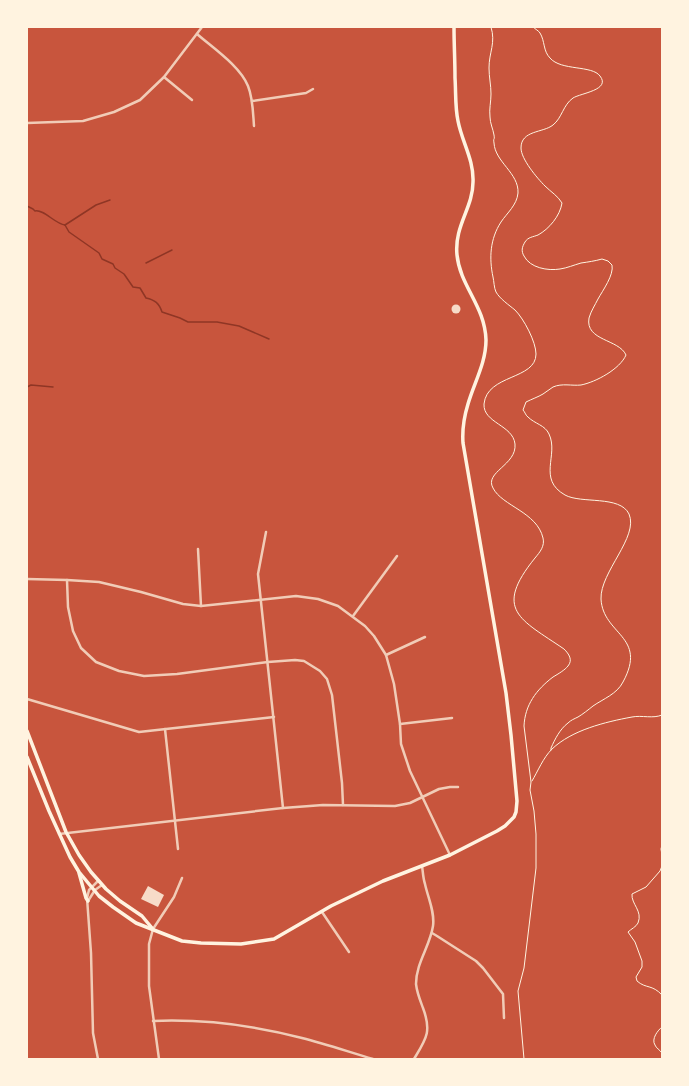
<svg xmlns="http://www.w3.org/2000/svg" width="689" height="1086" font-family="Jost,sans-serif">
<rect width="100%" height="100%" fill="#c8553d"/>
<g fill="none" stroke-linecap="round" stroke-linejoin="round">
<g stroke="#8f3625" stroke-width="1.5">
<path d="M 27,206 L 33,209 L 35,211 C 44,209 55,224 65,225"/>
<path d="M 65,225 L 69,232 L 99,253 L 102,259 L 113,264 L 115,268 L 124,274 L 133,287 L 140,288 L 146,298 C 155,300 159,303 162,312 L 180,318 L 188,322 L 217,322 L 239,326 L 269,339"/>
<polyline points="65,225 96,205 110,200"/>
<polyline points="146,263 172,250"/>
<polyline points="27,387 31,385 53,387"/>
</g>
</g>
<g fill="#f7dbc8">
<circle cx="456" cy="309" r="4.5"/>
<polygon points="148,886 164,895 158,907 141,899"/>
</g>
<g fill="none" stroke-linecap="round" stroke-linejoin="round">
<g stroke="#fff3e0" stroke-width="1">
<path d="M 491,27 C 496,43 489,52 489,68 C 489,77 491,85 491,94 C 491,102 489,109 490,117 C 490,123 493,129 494,135 C 495,141 493,137 494,143 C 495,162 519,173 518,193 C 517,205 507,213 501,222 C 490,239 489,258 493,277 C 494,281 494,288 496,292 C 500,299 509,305 515,310 C 524,319 536,342 536,354 C 536,380 487,374 484,404 C 483,423 513,425 515,444 C 517,465 484,472 493,488 C 502,506 537,512 543,538 C 545,546 540,552 535,558 C 493,610 520,619 564,649 C 569,654 573,660 568,666 C 565,670 558,674 553,677 C 536,690 525,705 524,726 L 531,782 L 530,790 L 534,811 L 536,834 L 536,868 L 524,968 L 518,991 L 524,1059"/>
<path d="M 533,27 C 535,29 539,31 540,33 C 545,41 543,51 550,58 C 561,71 592,65 600,76 C 611,90 581,93 573,98 C 563,105 562,118 553,125 C 543,133 521,130 521,148 C 521,159 537,178 545,186 C 551,192 558,196 562,203 C 560,216 549,229 538,235 C 533,237 528,237 525,242 C 522,247 521,251 524,256 C 530,268 548,271 560,269 C 567,268 574,265 581,263 C 588,262 595,261 602,259 L 608,261 L 612,265 C 614,275 603,290 598,299 C 595,305 591,311 589,318 C 585,341 619,339 626,355 C 620,369 596,382 581,385 C 572,386 562,383 553,387 C 550,389 546,392 543,394 C 538,397 532,399 526,402 L 523,410 C 525,412 526,416 528,417 C 535,424 545,425 549,434 C 559,455 537,479 565,495 C 581,504 620,495 629,514 C 639,537 600,572 601,599 C 603,635 648,636 623,682 C 617,694 603,699 593,706 C 588,710 583,714 578,717 C 574,719 571,720 568,723 C 560,729 555,739 551,748 L 551,750"/>
<path d="M 532,781 C 538,771 543,758 552,749 C 572,730 605,722 632,717 C 642,715 653,719 662,715"/>
<polyline points="662,845 661,849 662,855"/>
<path d="M 662,866 L 660,871 L 646,887 L 632,894 C 631,904 643,911 638,923 C 636,927 631,929 628,932 L 635,942 L 642,961 L 642,967 L 636,977 L 637,981 C 646,989 652,984 662,995"/>
<path d="M 662,1027 C 658,1030 651,1039 655,1045 C 656,1048 660,1050 662,1053"/>
</g>
<g stroke="#f1ccb7" stroke-width="2.5">
<path d="M 197,34 C 213,48 240,66 248,86 C 253,98 253,113 254,126"/>
<polyline points="164,77 192,100"/>
<polyline points="252,101 306,93 313,89"/>
<polyline points="27,123 83,121 114,112 140,100 164,77 202,27"/>
<polyline points="266,532 258,574 283,808"/>
<polyline points="198,549 201,606"/>
<polyline points="27,579 67,580 99,582 141,592 183,604 201,606 296,596 318,599 338,606 365,626 374,636 386,655 394,684 400,724 401,744 410,771 450,855"/>
<polyline points="67,580 68,607 73,631 81,648 96,662 119,671 144,676 177,674 268,662 295,660 304,661 320,671 327,679 332,695 342,783 343,805"/>
<polyline points="353,616 397,556"/>
<polyline points="386,655 425,637"/>
<polyline points="27,699 139,732 274,717"/>
<polyline points="400,724 452,718"/>
<polyline points="165,729 178,849"/>
<polyline points="59,834 283,808 323,805 395,806 410,803 439,789 450,787 458,787"/>
<polyline points="98,881 89,890 87,898 91,953 93,1033 98,1059"/>
<polyline points="88,901 95,890 102,885"/>
<polyline points="322,912 349,952"/>
<polyline points="432,933 437,936 476,961 483,968 503,994 504,1018"/>
<path d="M 153,1021 C 202,1019 256,1026 302,1038 C 326,1044 349,1052 373,1059"/>
<polyline points="159,1059 149,986 149,944 153,929 174,897 182,878"/>
<path d="M 414,1059 C 426,1039 432,1032 423,1008 C 420,1000 417,993 416,984 C 416,963 430,946 433,926 C 435,912 428,898 425,884 C 423,878 423,872 422,866"/>
</g>
<g stroke="#fff3e0" stroke-width="3.5">
<polyline points="27,731 66,832 79,855 91,872 106,889 120,901 142,916 152,928"/>
<path d="M 27,757 L 49,811 L 70,857 L 79,872 L 99,896 L 113,907 L 136,923 L 182,941 L 201,943 L 241,944 L 274,939 L 331,906 L 383,881 L 450,855 L 497,831 L 505,826 L 514,817 L 516,812 L 517,801 L 511,735 L 506,693 L 463,443 C 462,429 464,417 468,404 C 474,383 486,363 486,340 C 485,306 460,286 457,255 C 454,226 473,208 473,182 C 474,160 462,142 458,121 C 455,107 456,93 455,78 C 455,61 454,44 454,27"/>
<polyline points="79,873 86,898 88,901"/>
</g>
</g>
<rect width="689" height="1086" fill="none" stroke="#fff3e0" stroke-width="56"/>
</svg>
